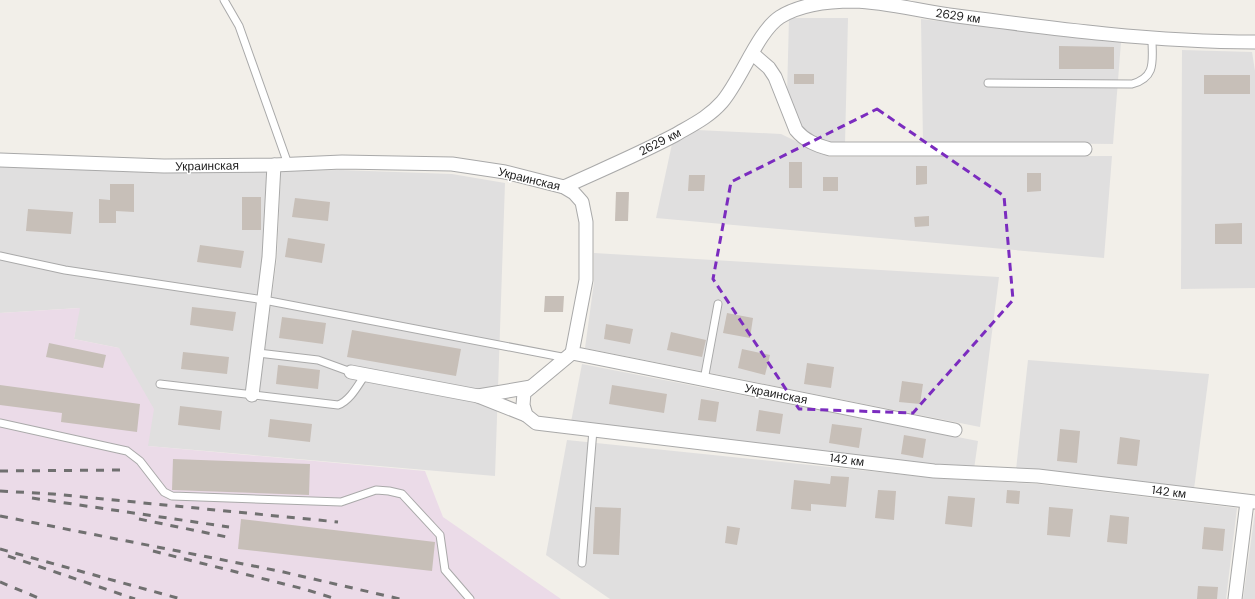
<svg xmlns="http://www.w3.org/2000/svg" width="1255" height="599" font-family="'DM Sans',sans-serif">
<rect width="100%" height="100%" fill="#f2efe9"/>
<g fill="#e0dfdf">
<polygon points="789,18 848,18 845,144 831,144 815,140 799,127 787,96"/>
<polygon points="921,19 1121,42 1113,144 923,142"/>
<polygon points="1182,50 1252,52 1255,71 1255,288 1181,289"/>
<polygon points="697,130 781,134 829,157 1112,156 1104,258 656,218 672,144"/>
<polygon points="0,165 167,172 268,172 263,259 245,399 258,401 277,257 281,171 341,170 452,174 505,183 495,476 148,446 119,348 74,339 79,308 0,313"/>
<polygon points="594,253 999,277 980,427 585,348 594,282"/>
<polygon points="1028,360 1209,374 1194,489 1016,470"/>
<polygon points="582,364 978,441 974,469 935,466 594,423 571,422"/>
<polygon points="567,440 936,478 1038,484 1237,508 1226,599 610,599 546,555"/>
<polygon points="1255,512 1255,599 1243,599"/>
</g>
<polygon fill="#ebdbe8" points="80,308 74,339 119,348 154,409 148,446 425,471 443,517 561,599 0,599 0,313"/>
<g fill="#c7bfb8">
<polygon points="1059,46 1114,47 1114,69 1059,69"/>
<rect x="794" y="74" width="20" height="10"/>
<rect x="1204" y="75" width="46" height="19"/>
<rect x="789" y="162" width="13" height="26"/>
<polygon points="916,166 927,166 927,184 916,185"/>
<polygon points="1027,173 1041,173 1041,191 1027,192"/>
<polygon points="689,175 705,175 704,191 688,191"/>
<rect x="823" y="177" width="15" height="14"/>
<polygon points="110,184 134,184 134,212 116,211 116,223 99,223 99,199 110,200"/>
<polygon points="616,192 629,192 628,221 615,221"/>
<rect x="242" y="197" width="19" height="33"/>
<polygon points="295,198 330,202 328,221 292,217"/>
<polygon points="28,209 73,212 71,234 26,231"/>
<polygon points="929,216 929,226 915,227 914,217"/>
<polygon points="1242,223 1242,244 1215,244 1215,224"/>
<polygon points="288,238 325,244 322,263 285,257"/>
<polygon points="200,245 244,251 241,268 197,262"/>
<polygon points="545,296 564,296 563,312 544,312"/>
<polygon points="192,307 236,312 233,331 190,325"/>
<polygon points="727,313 753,318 750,338 723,333"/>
<polygon points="282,317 326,323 323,344 279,338"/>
<polygon points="606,324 633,329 630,344 604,339"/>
<polygon points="352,330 461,349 456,376 347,357"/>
<polygon points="671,332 706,340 702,357 667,350"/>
<polygon points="49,343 106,355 103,368 46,357"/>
<polygon points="742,349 770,355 765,375 738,368"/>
<polygon points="183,352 229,357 227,374 181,369"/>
<polygon points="807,363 834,367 831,388 804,384"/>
<polygon points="278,365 320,370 318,389 276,384"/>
<polygon points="902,381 923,384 920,404 899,402"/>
<polygon points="0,385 140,404 137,432 61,422 62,413 0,405"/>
<polygon points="612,385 667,394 664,413 609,404"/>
<polygon points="701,399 719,402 716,422 698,420"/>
<polygon points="180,406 222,411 220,430 178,425"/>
<polygon points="759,410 783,414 780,434 756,431"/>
<polygon points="270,419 312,424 310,442 268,437"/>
<polygon points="832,424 862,428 859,448 829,443"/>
<polygon points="1060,429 1080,431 1077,463 1057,461"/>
<polygon points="904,435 926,439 923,458 901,454"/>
<polygon points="1120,437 1140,440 1137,466 1117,464"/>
<polygon points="173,459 310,464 309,495 172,490"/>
<polygon points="831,476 849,477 846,507 811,504 811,511 791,509 794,480 830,484"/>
<polygon points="878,490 896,491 894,520 875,518"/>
<polygon points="1007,490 1020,491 1019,504 1006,503"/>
<polygon points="948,496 975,498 972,527 945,524"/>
<polygon points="595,507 621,508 619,555 593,554"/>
<polygon points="1049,507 1073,509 1070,537 1047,535"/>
<polygon points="1110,515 1129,517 1127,544 1107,542"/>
<polygon points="241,519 435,542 432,571 238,549"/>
<polygon points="727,526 740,528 737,545 725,543"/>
<polygon points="1204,527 1225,529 1223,551 1202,549"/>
<polygon points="1198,586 1218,587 1217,599 1197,599"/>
</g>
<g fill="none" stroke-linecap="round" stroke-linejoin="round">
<g stroke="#a9a9a9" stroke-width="9">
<g id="service">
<polyline points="224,0 239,26 288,164"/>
<path d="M 988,83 L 1132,84 C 1157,77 1152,60 1152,39"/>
<polyline points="0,256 65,270 264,300 567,358"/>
<polyline points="258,353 318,360 351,372"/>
<polyline points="704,380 718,304"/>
<path d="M 160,384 L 338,405 C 350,401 358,385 365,375"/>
<polyline points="0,423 127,451 140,461 164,492 172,496 341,502 376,490 389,491 402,494 440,535 445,570 470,599"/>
<polyline points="582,563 593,430"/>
</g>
</g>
<g stroke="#a9a9a9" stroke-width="15">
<g id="minor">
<path d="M 753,54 L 769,68 L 775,77 L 796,130 C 805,141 816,145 830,149 L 1085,149"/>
<polyline points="0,160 164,166 274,165 342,162 452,164 505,172 564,187 574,193 582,202 586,222 586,280 572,353 955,430"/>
<path d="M 564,187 C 601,170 639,154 675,135 C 692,125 709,117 722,102 C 741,80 758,31 780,17 C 801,4 830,1 854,1 C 889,2 922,12 957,16 C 1056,29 1155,42 1255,42"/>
<polyline points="572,353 524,393 523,405 526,415 536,423 934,471 1038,476 1255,502"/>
<polyline points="351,372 478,396 531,387"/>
<polyline points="252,395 269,257 274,165"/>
<polyline points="478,396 526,415"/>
<polyline points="1235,599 1247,502"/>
</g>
</g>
<use href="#service" stroke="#fff" stroke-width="7"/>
<use href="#minor" stroke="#fff" stroke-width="13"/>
<g stroke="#707070" stroke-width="3" stroke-dasharray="8 8" stroke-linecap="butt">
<polyline points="0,471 124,470"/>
<polyline points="0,491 53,494 338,522"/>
<polyline points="32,498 229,527"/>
<polyline points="0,516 279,571 400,599"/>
<polyline points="139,519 227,537"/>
<polyline points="0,549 181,599"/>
<polyline points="153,551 304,589 336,599"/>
<polyline points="8,556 135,599"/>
<polyline points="0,582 41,599"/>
</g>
</g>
<path fill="none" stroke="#7b2cbf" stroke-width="3" stroke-dasharray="8 5" stroke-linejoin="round" d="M 877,109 L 1004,196 L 1013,300 L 913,413 L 799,409 L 713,279 L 731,182 Z"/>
<g text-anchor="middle" stroke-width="3" stroke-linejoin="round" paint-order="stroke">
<g font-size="12" fill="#222" stroke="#fff">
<text transform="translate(958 16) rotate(8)" y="4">2629 км</text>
<text transform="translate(660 142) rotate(-27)" y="4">2629 км</text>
<text transform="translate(207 166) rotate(-1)" y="4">Украинская</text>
<text transform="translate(529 179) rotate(14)" y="4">Украинская</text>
<text transform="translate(776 394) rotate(11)" y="4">Украинская</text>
<text transform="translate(847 460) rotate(7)" y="4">142 км</text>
<text transform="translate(1169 492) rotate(7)" y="4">142 км</text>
</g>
</g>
</svg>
